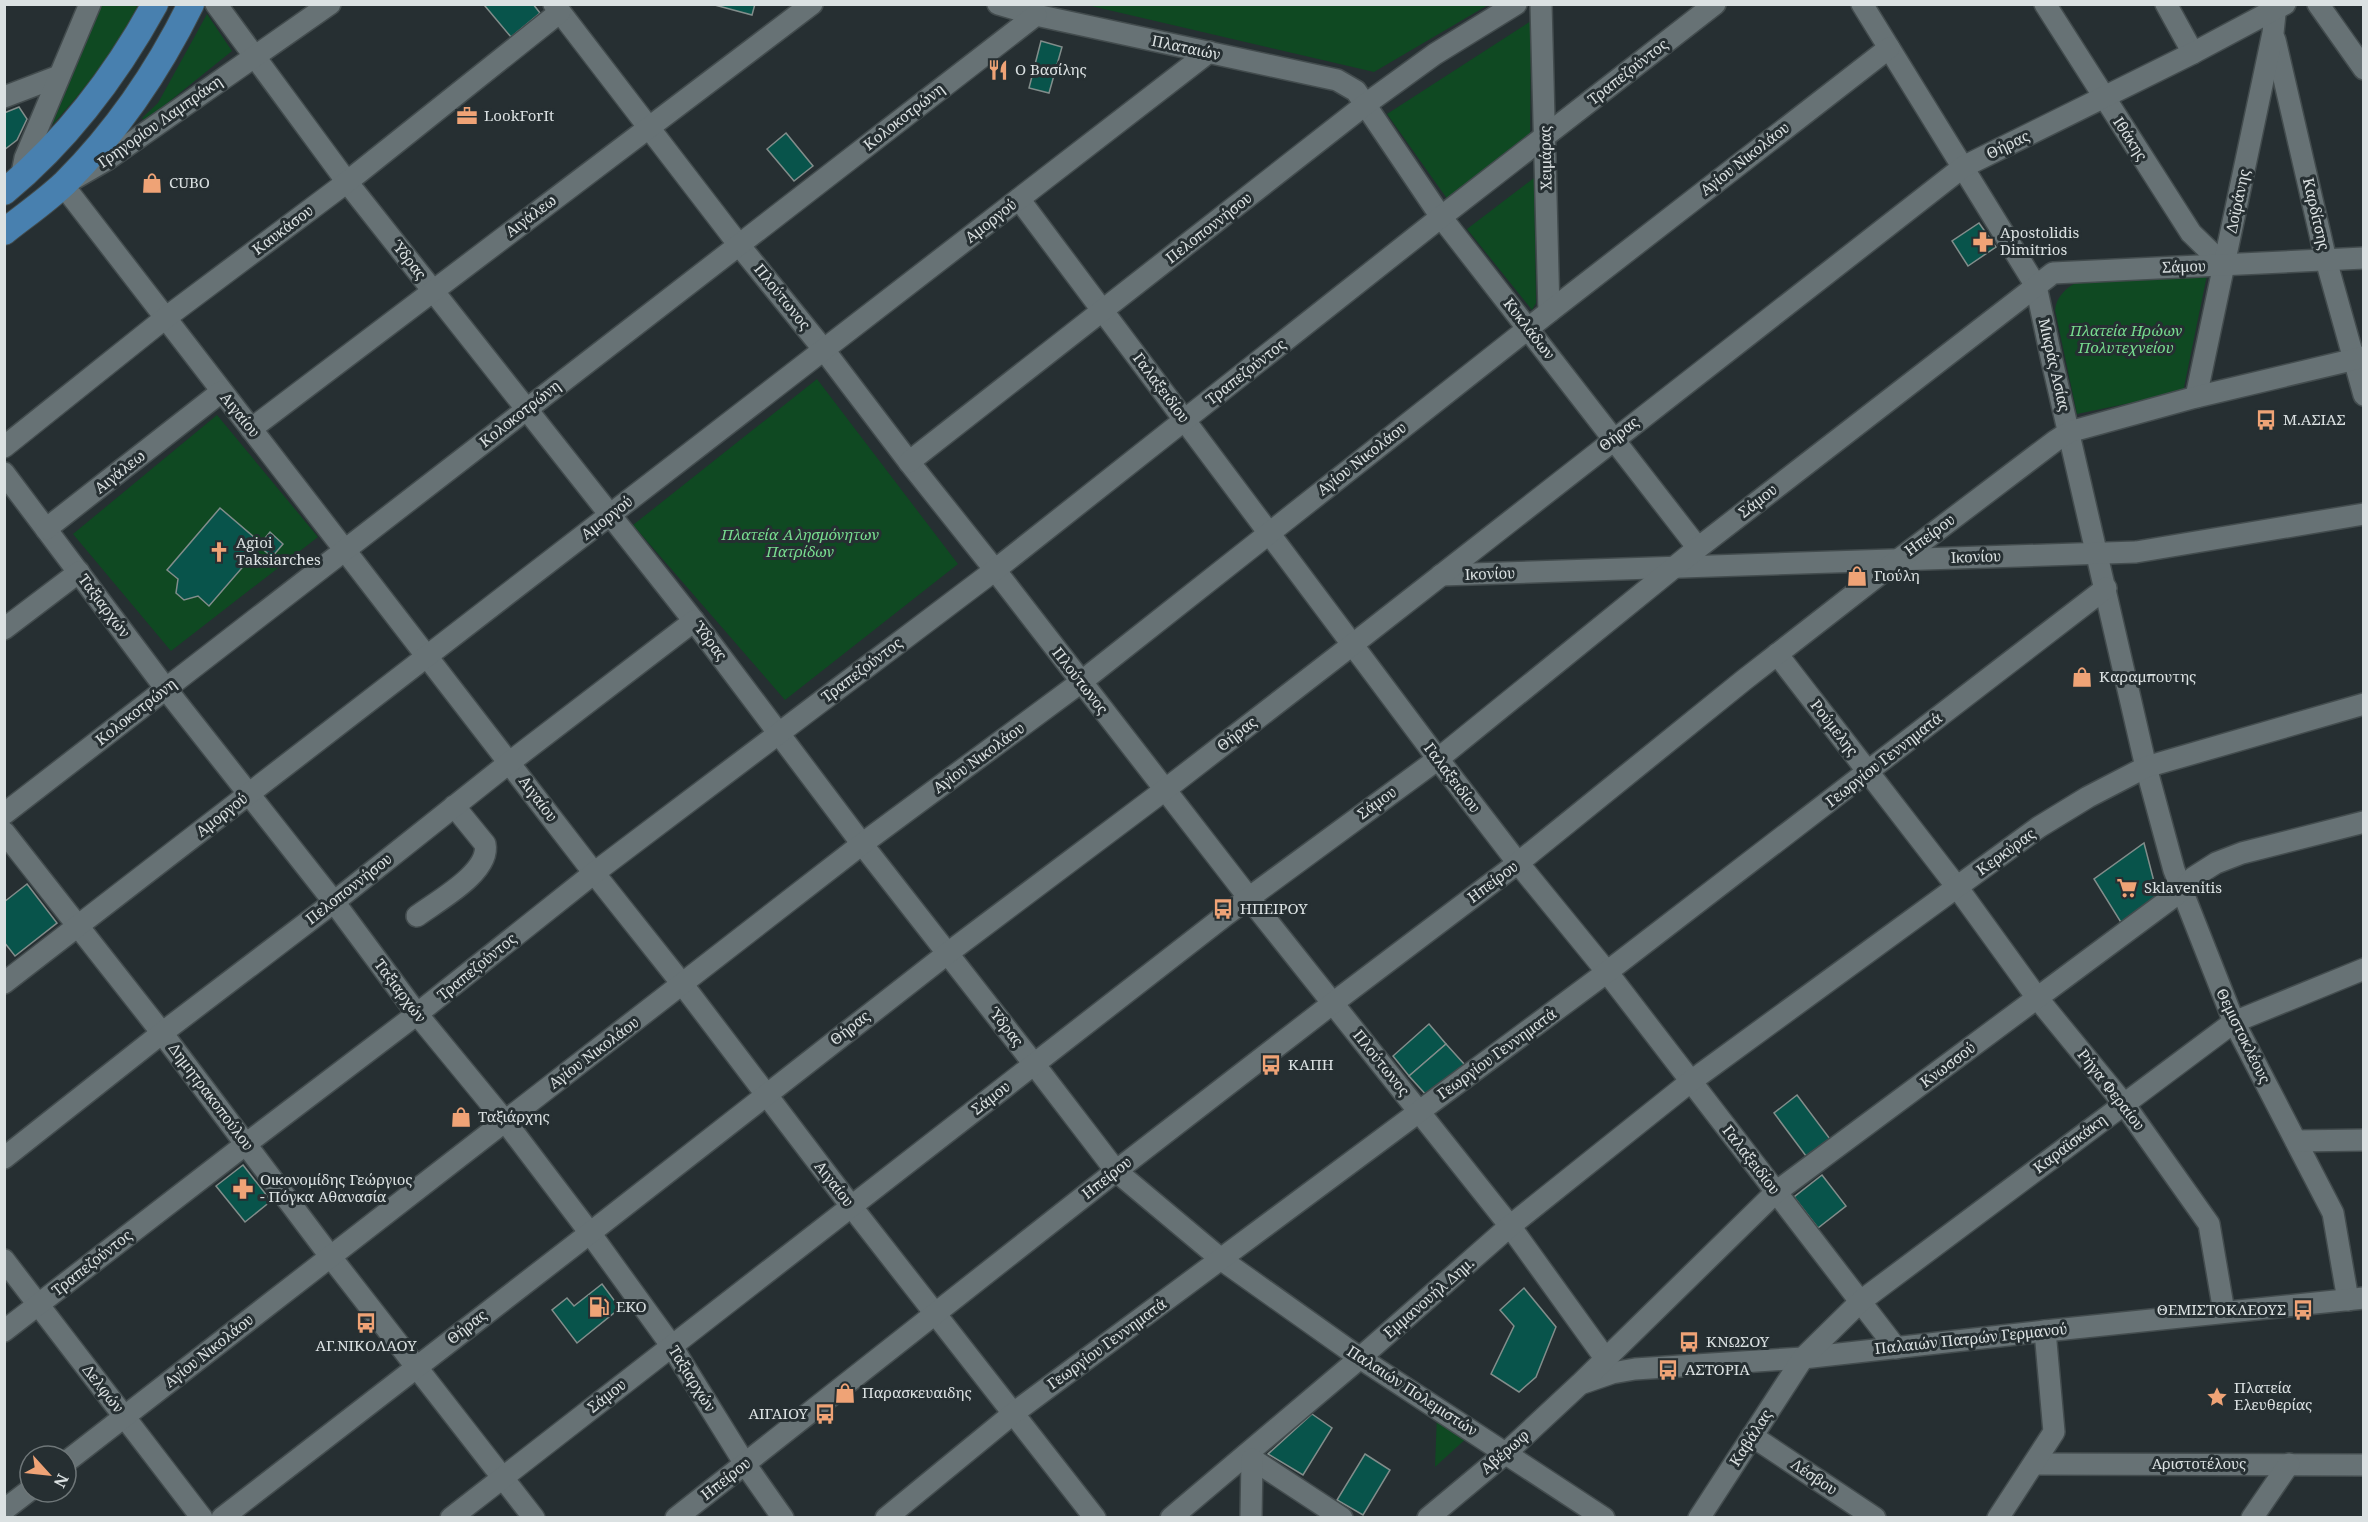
<svg xmlns="http://www.w3.org/2000/svg" width="2368" height="1522" font-family="'Noto Serif',serif">
<rect width="100%" height="100%" fill="#262f32"/>
<g fill="#0f4922">
<path d="M 102,5 L 138,5 C 114,51 87,87 52,125 Z"/>
<polygon points="1087,5 1488,5 1374,72"/>
<polygon points="207,14 232,51 145,121 142,118 158,103"/>
<polygon points="1531,21 1530,139 1448,200 1387,114"/>
<polygon points="1534,178 1536,303 1532,310 1467,229"/>
<path d="M 2207,275 L 2183,392 L 2077,414 L 2055,310 C 2056,297 2066,288 2077,282 C 2086,276 2188,276 2207,275 Z"/>
<polygon points="817,379 958,564 785,700 633,525"/>
<polygon points="217,415 318,537 171,651 73,534"/>
<polygon points="1437,1414 1470,1435 1435,1467"/>
</g>
<g fill="#08544b" stroke="#828d8b" stroke-width="1.5">
<polygon points="487,4 533,4 540,13 511,37 485,6"/>
<polygon points="711,4 755,4 752,15"/>
<polygon points="1041,41 1062,47 1049,93 1029,88"/>
<polygon points="19,107 27,119 17,140 4,150 4,113"/>
<polygon points="786,133 813,166 794,181 767,149"/>
<polygon points="1979,223 1996,247 1968,266 1952,241"/>
<polygon points="220,508 261,543 270,532 283,544 272,557 260,547 209,606 198,596 184,600 176,593 178,579 167,570"/>
<polygon points="2144,843 2158,897 2122,924 2094,879"/>
<polygon points="27,884 57,923 15,956 4,942 4,902"/>
<polygon points="1429,1024 1446,1044 1409,1076 1393,1056"/>
<polygon points="1446,1044 1465,1065 1428,1097 1409,1076"/>
<polygon points="1797,1095 1830,1139 1806,1156 1774,1113"/>
<polygon points="243,1165 271,1201 245,1222 216,1186"/>
<polygon points="1822,1175 1846,1206 1818,1228 1794,1197"/>
<polygon points="602,1284 620,1308 577,1343 552,1310 567,1298 574,1306"/>
<polygon points="1524,1288 1556,1327 1536,1377 1519,1392 1491,1374 1514,1326 1500,1310"/>
<polygon points="1312,1414 1332,1428 1303,1475 1268,1454"/>
<polygon points="1365,1454 1390,1470 1363,1515 1337,1500"/>
</g>
<g fill="none" stroke-linecap="round" stroke-linejoin="round">
<g stroke="#434c4e" stroke-width="24">
<g id="minor">
<polyline points="216,4 347,182 694,621 862,844 1034,1064 1116,1171 1222,1260 1360,1358 1604,1518"/>
<polyline points="330,4 108,159 63,185 594,873 683,985 851,1206 1095,1518"/>
<polyline points="554,4 739,245 824,350 909,462 995,570 1249,898 1510,1226 1605,1358"/>
<polyline points="998,4 1036,15 1337,80 1356,91 1441,217 1698,548"/>
<polyline points="1541,4 1549,312"/>
<polyline points="1862,4 2036,286 2052,361 2146,767 2174,870 2234,1022 2333,1213 2348,1300"/>
<polyline points="2045,4 2191,233 2225,266"/>
<polyline points="2166,4 2193,53"/>
<polyline points="2318,4 2364,69"/>
<polyline points="2275,40 2326,260 2364,395"/>
<polyline points="4,97 59,76"/>
<polyline points="21,178 25,158 90,4"/>
<polyline points="1019,199 1438,759 1518,863 1607,972 1896,1348"/>
<polyline points="2196,397 2273,33 2276,4"/>
<polyline points="251,429 812,4"/>
<polyline points="4,447 164,319 347,182 560,12"/>
<polyline points="909,462 1366,104 1435,54 1516,4"/>
<polyline points="4,473 166,689 334,902 417,1014 505,1121 590,1233 671,1345 745,1464 783,1518"/>
<polyline points="46,529 221,392"/>
<polyline points="1441,575 2136,552 2364,514"/>
<polyline points="4,629 79,572"/>
<polyline points="1777,654 1957,887 2038,999 2124,1104 2209,1224 2224,1312"/>
<polyline points="4,814 1036,15"/>
<polyline points="4,832 162,1033 330,1256 534,1518"/>
<path d="M 417,916 C 437,901 491,872 485,844 L 454,806"/>
<polyline points="4,983 1209,52"/>
<polyline points="2296,1141 2364,1140"/>
<polyline points="4,1158 162,1033 334,902 510,762 694,621"/>
<polyline points="4,1260 202,1518"/>
<polyline points="4,1331 246,1144 417,1014 594,873 995,570 1441,217 1715,4"/>
<polyline points="1583,1383 1612,1373 1635,1369 1803,1358 2045,1331 2364,1298"/>
<polyline points="1752,1436 1875,1518"/>
<polyline points="1246,1455 1342,1518"/>
<polyline points="66,1462 862,844 1081,682 1549,312 1889,48"/>
<polyline points="2035,1464 2364,1465"/>
<polyline points="4,1510 30,1490"/>
<polyline points="222,1518 590,1233 948,953 1166,789 1352,645 1963,167 2193,53 2285,4"/>
<polyline points="451,1518 1227,914 1438,759 1698,548 2053,273 2364,258"/>
<polyline points="676,1518 1116,1171 1333,1003 1518,863 1744,680 1898,560 2055,441 2069,432 2196,397 2364,357"/>
<polyline points="886,1518 1015,1412 1607,972 2106,588"/>
<polyline points="1171,1518 1360,1358 1510,1226 1690,1082 2039,827 2088,797 2146,767 2364,704"/>
<polyline points="1251,1518 1252,1459"/>
<polyline points="1428,1518 1507,1452 1580,1384 1776,1192 2181,891 2194,877 2216,863 2242,853 2364,822"/>
<polyline points="1699,1518 1803,1358 1861,1301 2234,1022 2364,969"/>
<polyline points="1998,1518 2054,1432 2045,1331"/>
<polyline points="2252,1518 2289,1464"/>
</g>
</g>
<g stroke="#434c4e" stroke-width="28">
<g id="major">
<path d="M 4,192 C 67,140 116,75 155,4"/>
<path d="M 4,232 C 24,216 46,201 65,183 C 118,130 158,71 191,4"/>
</g>
</g>
<use href="#minor" stroke="#677275" stroke-width="21"/>
<use href="#major" stroke="#4880af" stroke-width="26"/>
</g>
<defs>
<g id="restaurant-bare" transform="scale(1.62)"><path d="M-5-6h1v4h1v-4h1v4h1v-4h1v5L-1.5 .5V6h-2V.5L-5-1ZM5-6V6H3V1.5H1.5Q1.5-4 5-6Z" fill="#efa376" stroke="#262f32" stroke-width="2.5" paint-order="stroke"/></g>
<g id="office-bare" transform="scale(1.62)"><path d="M-6-3h4V-5.5h4V-3h4V5H-6ZM-1-4.5V-3h2v-1.5ZM-6 0V1H6V0Z" fill="#efa376" stroke="#262f32" stroke-width="2.5" paint-order="stroke"/></g>
<g id="shop-bare" transform="scale(1.62)"><path d="M-5-2.5h2.3a2.7 3.5 0 0 1 5.4 0H5L5.5 6h-11ZM-1.5-2.5h3a1.5 2.3 0 0 0-3 0Z" fill="#efa376" stroke="#262f32" stroke-width="2.5" paint-order="stroke"/></g>
<g id="pharmacy-bare" transform="scale(1.62)"><path d="M-2-6h4v4h4v4h-4v4h-4v-4h-4v-4h4Z" fill="#efa376" stroke="#262f32" stroke-width="2.5" paint-order="stroke"/></g>
<g id="bus-bare" transform="scale(1.62)"><path d="M-5-6H5V4H4V6H2V4H-2V6H-4V4H-5ZM-3.5-4V0h7V-4ZM-3.5 1.2v1.5H-2V1.2ZM2 1.2v1.5H3.5V1.2Z" fill="#efa376" stroke="#262f32" stroke-width="2.5" paint-order="stroke"/></g>
<g id="church-bare" transform="scale(1.62)"><path d="M-1.2-6h2.4v3.5h3.3v2.4h-3.3V6h-2.4V-.1h-3.3v-2.4h3.3Z" fill="#efa376" stroke="#262f32" stroke-width="2.5" paint-order="stroke"/></g>
<g id="supermarket-bare" transform="scale(1.62)"><path d="M-6-5.5h2.5l.6 2H6L4.5 2H-2.5L-4.4-4H-6ZM-1.5 3.2a1.3 1.3 0 1 0 .1 0ZM3 3.2a1.3 1.3 0 1 0 .1 0Z" fill="#efa376" stroke="#262f32" stroke-width="2.5" paint-order="stroke"/></g>
<g id="fuel-bare" transform="scale(1.62)"><path d="M-5.5-6h7V0h2V4h1.3V-2.5L3-4.5l.8-.8L6-3V5H2.5V1h-1V6h-7ZM-4.2-4.7v3.2H.2V-4.7Z" fill="#efa376" stroke="#262f32" stroke-width="2.5" paint-order="stroke"/></g>
<g id="sight-bare" transform="scale(1.62)"><path d="M0-6L1.8-2.2L6-1.7L2.9 1.2L3.7 5.4L0 3.3L-3.7 5.4L-2.9 1.2L-6-1.7L-1.8-2.2Z" fill="#efa376" stroke="#262f32" stroke-width="2.5" paint-order="stroke"/></g>
</defs>
<g fill-rule="evenodd">
<use href="#restaurant-bare" x="998" y="70"/>
<use href="#office-bare" x="467" y="116"/>
<use href="#shop-bare" x="152" y="183"/>
<use href="#pharmacy-bare" x="1983" y="242"/>
<use href="#bus-bare" x="2266" y="420"/>
<use href="#church-bare" x="219" y="552"/>
<use href="#shop-bare" x="1857" y="576"/>
<use href="#shop-bare" x="2082" y="677"/>
<use href="#supermarket-bare" x="2127" y="888"/>
<use href="#bus-bare" x="1223" y="909"/>
<use href="#bus-bare" x="1271" y="1065"/>
<use href="#shop-bare" x="461" y="1117"/>
<use href="#pharmacy-bare" x="243" y="1189"/>
<use href="#fuel-bare" x="599" y="1307"/>
<use href="#bus-bare" x="2303" y="1310"/>
<use href="#bus-bare" x="366" y="1323"/>
<use href="#bus-bare" x="1689" y="1342"/>
<use href="#bus-bare" x="1668" y="1370"/>
<use href="#shop-bare" x="845" y="1393"/>
<use href="#sight-bare" x="2217" y="1397"/>
<use href="#bus-bare" x="825" y="1414"/>
</g>
<g text-anchor="middle" stroke-width="6" stroke-linejoin="round" paint-order="stroke">
<g font-size="15" fill="#dbe1e2" stroke="#262f32">
<text transform="translate(1186 48) rotate(12)" y="5">Πλαταιών</text>
<text transform="translate(1628 72) rotate(-38)" y="5">Τραπεζούντος</text>
<text transform="translate(904 117) rotate(-38)" y="5">Κολοκοτρώνη</text>
<text transform="translate(160 122) rotate(-35)" y="5">Γρηγορίου Λαμπράκη</text>
<text transform="translate(2130 139) rotate(57)" y="5">Ιθάκης</text>
<text transform="translate(2008 145) rotate(-26)" y="5">Θήρας</text>
<text transform="translate(1546 158) rotate(-91)" y="5">Χειμάρας</text>
<text transform="translate(1745 159) rotate(-38)" y="5">Αγίου Νικολάου</text>
<text transform="translate(2238 201) rotate(-78)" y="5">Δοϊράνης</text>
<text transform="translate(2316 214) rotate(77)" y="5">Καρδίτσης</text>
<text transform="translate(531 216) rotate(-37)" y="5">Αιγάλεω</text>
<text transform="translate(991 221) rotate(-38)" y="5">Αμοργού</text>
<text transform="translate(1209 228) rotate(-38)" y="5">Πελοποννήσου</text>
<text transform="translate(283 230) rotate(-37)" y="5">Καυκάσου</text>
<text transform="translate(409 260) rotate(52)" y="5">Ύδρας</text>
<text transform="translate(2184 267) rotate(-2)" y="5">Σάμου</text>
<text transform="translate(782 297) rotate(51)" y="5">Πλούτωνος</text>
<text transform="translate(1529 329) rotate(52)" y="5">Κυκλάδων</text>
<text transform="translate(2054 365) rotate(77)" y="5">Μικράς Ασίας</text>
<text transform="translate(1246 372) rotate(-38)" y="5">Τραπεζούντος</text>
<text transform="translate(1161 388) rotate(53)" y="5">Γαλαξειδίου</text>
<text transform="translate(520 414) rotate(-38)" y="5">Κολοκοτρώνη</text>
<text transform="translate(240 415) rotate(51)" y="5">Αιγαίου</text>
<text transform="translate(1619 434) rotate(-38)" y="5">Θήρας</text>
<text transform="translate(1362 459) rotate(-38)" y="5">Αγίου Νικολάου</text>
<text transform="translate(120 472) rotate(-38)" y="5">Αιγάλεω</text>
<text transform="translate(1758 501) rotate(-38)" y="5">Σάμου</text>
<text transform="translate(607 518) rotate(-38)" y="5">Αμοργού</text>
<text transform="translate(1930 535) rotate(-37)" y="5">Ηπείρου</text>
<text transform="translate(1976 557) rotate(-2)" y="5">Ικονίου</text>
<text transform="translate(1490 574) rotate(-2)" y="5">Ικονίου</text>
<text transform="translate(104 606) rotate(53)" y="5">Ταξιαρχών</text>
<text transform="translate(710 641) rotate(53)" y="5">Ύδρας</text>
<text transform="translate(862 670) rotate(-37)" y="5">Τραπεζούντος</text>
<text transform="translate(1080 681) rotate(52)" y="5">Πλούτωνος</text>
<text transform="translate(136 712) rotate(-38)" y="5">Κολοκοτρώνη</text>
<text transform="translate(1834 728) rotate(52)" y="5">Ρούμελης</text>
<text transform="translate(1237 734) rotate(-38)" y="5">Θήρας</text>
<text transform="translate(979 758) rotate(-36)" y="5">Αγίου Νικολάου</text>
<text transform="translate(1884 760) rotate(-38)" y="5">Γεωργίου Γεννηματά</text>
<text transform="translate(1452 778) rotate(53)" y="5">Γαλαξειδίου</text>
<text transform="translate(538 799) rotate(53)" y="5">Αιγαίου</text>
<text transform="translate(1377 803) rotate(-36)" y="5">Σάμου</text>
<text transform="translate(222 815) rotate(-38)" y="5">Αμοργού</text>
<text transform="translate(2006 852) rotate(-36)" y="5">Κερκύρας</text>
<text transform="translate(1493 882) rotate(-37)" y="5">Ηπείρου</text>
<text transform="translate(349 889) rotate(-38)" y="5">Πελοποννήσου</text>
<text transform="translate(477 967) rotate(-39)" y="5">Τραπεζούντος</text>
<text transform="translate(400 991) rotate(53)" y="5">Ταξιαρχών</text>
<text transform="translate(1006 1027) rotate(52)" y="5">Ύδρας</text>
<text transform="translate(850 1028) rotate(-38)" y="5">Θήρας</text>
<text transform="translate(2243 1036) rotate(64)" y="5">Θεμιστοκλέους</text>
<text transform="translate(594 1053) rotate(-37)" y="5">Αγίου Νικολάου</text>
<text transform="translate(1497 1054) rotate(-36)" y="5">Γεωργίου Γεννηματά</text>
<text transform="translate(1381 1063) rotate(51)" y="5">Πλούτωνος</text>
<text transform="translate(1948 1065) rotate(-37)" y="5">Κνωσσού</text>
<text transform="translate(2111 1090) rotate(52)" y="5">Ρήγα Φεραίου</text>
<text transform="translate(211 1097) rotate(53)" y="5">Δημητρακοπούλου</text>
<text transform="translate(991 1098) rotate(-38)" y="5">Σάμου</text>
<text transform="translate(2070 1144) rotate(-37)" y="5">Καραϊσκάκη</text>
<text transform="translate(1751 1160) rotate(52)" y="5">Γαλαξειδίου</text>
<text transform="translate(1107 1178) rotate(-38)" y="5">Ηπείρου</text>
<text transform="translate(834 1184) rotate(52)" y="5">Αιγαίου</text>
<text transform="translate(92 1263) rotate(-38)" y="5">Τραπεζούντος</text>
<text transform="translate(1429 1298) rotate(-41)" y="5">Εμμανουήλ Δημ.</text>
<text transform="translate(467 1327) rotate(-38)" y="5">Θήρας</text>
<text transform="translate(1971 1339) rotate(-6)" y="5">Παλαιών Πατρών Γερμανού</text>
<text transform="translate(1107 1344) rotate(-36)" y="5">Γεωργίου Γεννηματά</text>
<text transform="translate(209 1351) rotate(-38)" y="5">Αγίου Νικολάου</text>
<text transform="translate(692 1379) rotate(58)" y="5">Ταξιαρχών</text>
<text transform="translate(103 1389) rotate(52)" y="5">Δελφών</text>
<text transform="translate(1412 1391) rotate(33)" y="5">Παλαιών Πολεμιστών</text>
<text transform="translate(607 1396) rotate(-38)" y="5">Σάμου</text>
<text transform="translate(1751 1438) rotate(-57)" y="5">Καβάλας</text>
<text transform="translate(1505 1452) rotate(-41)" y="5">Αβέρωφ</text>
<text x="2199" y="1469">Αριστοτέλους</text>
<text transform="translate(1814 1477) rotate(34)" y="5">Λέσβου</text>
<text transform="translate(726 1479) rotate(-38)" y="5">Ηπείρου</text>
</g>
<g font-size="15" fill="#dbe1e2" stroke="#262f32" text-anchor="start">
<text x="1015" y="75">Ο Βασίλης</text>
<text x="484" y="121">LookForIt</text>
<text x="169" y="188">CUBO</text>
<text x="2000" y="238">Apostolidis<tspan x="2000" dy="17">Dimitrios</tspan></text>
<text x="2283" y="425">Μ.ΑΣΙΑΣ</text>
<text x="236" y="548">Agioi<tspan x="236" dy="17">Taksiarches</tspan></text>
<text x="1874" y="581">Γιούλη</text>
<text x="2099" y="682">Καραμπουτης</text>
<text x="2144" y="893">Sklavenitis</text>
<text x="1240" y="914">ΗΠΕΙΡΟΥ</text>
<text x="1288" y="1070">ΚΑΠΗ</text>
<text x="478" y="1122">Ταξιάρχης</text>
<text x="260" y="1185">Οικονομίδης Γεώργιος<tspan x="260" dy="17">- Πόγκα Αθανασία</tspan></text>
<text x="616" y="1312">EKO</text>
<text x="2286" y="1315" text-anchor="end">ΘΕΜΙΣΤΟΚΛΕΟΥΣ</text>
<text x="1706" y="1347">ΚΝΩΣΟΥ</text>
<text x="366" y="1351" text-anchor="middle">ΑΓ.ΝΙΚΟΛΑΟΥ</text>
<text x="1685" y="1375">ΑΣΤΟΡΙΑ</text>
<text x="2234" y="1393">Πλατεία<tspan x="2234" dy="17">Ελευθερίας</tspan></text>
<text x="862" y="1398">Παρασκευαιδης</text>
<text x="808" y="1419" text-anchor="end">ΑΙΓΑΙΟΥ</text>
</g>
<g font-size="15" font-style="italic" fill="#77dc8f" stroke="#262f32">
<text x="2126" y="336">Πλατεία Ηρώων<tspan x="2126" dy="17">Πολυτεχνείου</tspan></text>
<text x="800" y="540">Πλατεία Αλησμόνητων<tspan x="800" dy="17">Πατρίδων</tspan></text>
</g>
</g>
<rect width="2368" height="1522" fill="none" stroke="#dbe1e2" stroke-width="12"/>
<g transform="translate(48 1474) rotate(117)"><circle r="28" fill="#262f32" stroke="#6e7678" stroke-width="1.5"/>
<path d="M0-4.5L10 22L0 15L-10 22Z" fill="#efa376"/>
<text y="-9" font-size="16" font-weight="bold" text-anchor="middle" fill="#dbe1e2">N</text>
</g>
</svg>
